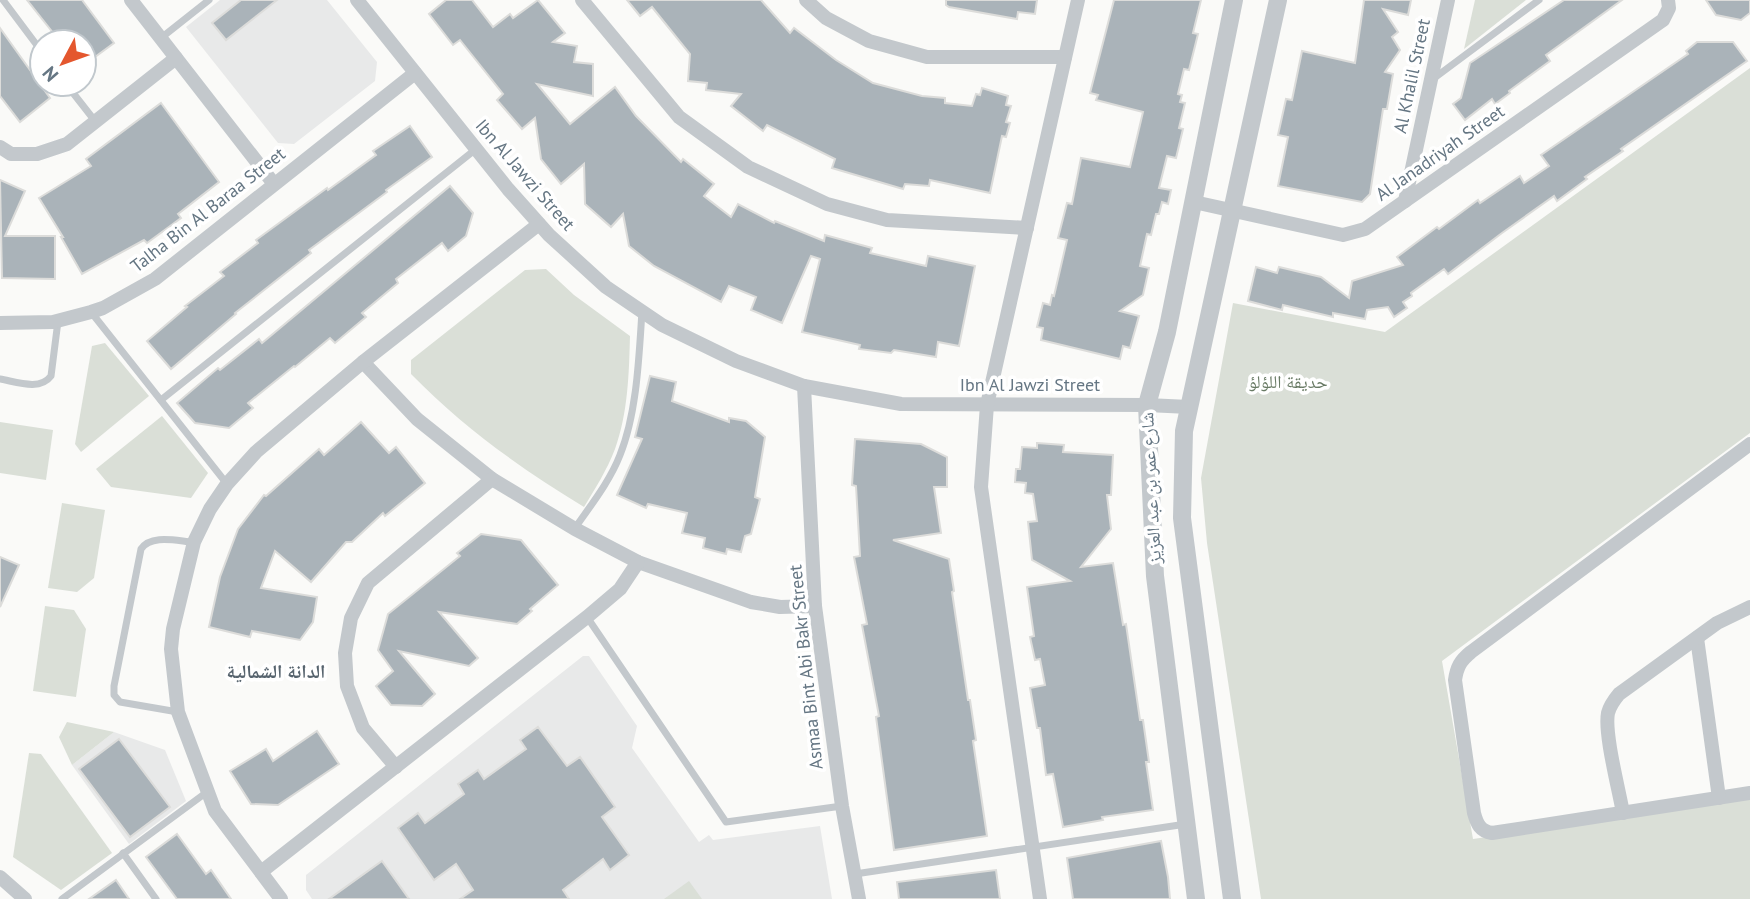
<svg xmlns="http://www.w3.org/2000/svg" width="1750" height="899" font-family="'PT Sans','Noto Naskh Arabic',sans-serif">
<rect width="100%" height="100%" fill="#fafaf8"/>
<g fill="#e8e9e9">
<polygon points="220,0 327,0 377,62 375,81 294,144 278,143 186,27"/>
<polygon points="583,656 589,656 637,726 632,748 699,842 709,835 713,840 820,826 832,899 312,899 306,890 306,875"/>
<polygon points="114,732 165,750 186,801 129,844 72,765"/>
</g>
<g fill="#dadfd7">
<polygon points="1475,0 1526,0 1464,49"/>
<polygon points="1750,68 1750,433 1442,661 1473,839 1750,798 1750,899 1261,899 1207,543 1201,478 1233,303 1385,332"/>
<path d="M 546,269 L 574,295 L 630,336 C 629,374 628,413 615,449 C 607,470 595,489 584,507 C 520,468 464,428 411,374 L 411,360 L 525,270 Z"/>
<polygon points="105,343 149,396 81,452 75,444 92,346"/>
<polygon points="162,416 208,473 191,498 111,487 96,469"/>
<polygon points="0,422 53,430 46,480 0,473"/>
<polygon points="62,503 105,510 94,578 77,592 48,588"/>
<polygon points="45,606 74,610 86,629 76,697 33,691"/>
<polygon points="67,722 114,732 72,765 59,737"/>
<polygon points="29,753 41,754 112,853 61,890 13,857"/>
<polygon points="689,881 702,899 664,899"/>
</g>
<g fill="#aab3b9" stroke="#dcdcda" stroke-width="2">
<polygon points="27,0 82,0 114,43 84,65 84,42 44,42 54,34"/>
<polygon points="241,0 277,0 226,40 212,23"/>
<polygon points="446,0 472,0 493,27 510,14 513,18 538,0 565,33 553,42 577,46 574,62 593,64 593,96 537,84 570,124 615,87 636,116 681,162 683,159 714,184 704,196 731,217 738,204 774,223 775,221 824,241 825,235 872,248 870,253 926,266 928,256 975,266 959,346 938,342 936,357 894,350 891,353 859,349 860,345 802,332 820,259 811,256 782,323 751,310 756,297 729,286 721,302 654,266 629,246 623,214 611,227 585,204 584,164 561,184 541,159 535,118 522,129 497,100 503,94 460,40 453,45 429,14"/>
<polygon points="627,0 761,0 790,33 794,28 836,60 873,83 922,96 945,98 945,103 972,106 976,94 980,95 982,88 1008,96 1006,105 1011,106 1006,122 1010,123 1006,137 1002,136 990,193 930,180 929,186 905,184 903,189 832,168 835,159 767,125 763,131 731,106 741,94 706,90 707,83 688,81 690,54 652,7 640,16"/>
<polygon points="946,0 1037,0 1035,14 1018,12 1017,19 949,7 946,5"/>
<polygon points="1114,0 1201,0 1193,33 1198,34 1189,70 1184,69 1178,94 1182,95 1180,102 1185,103 1179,128 1183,129 1176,158 1167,156 1159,188 1171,190 1168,204 1162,202 1159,214 1156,214 1151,235 1147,234 1140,266 1149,268 1143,295 1120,311 1139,316 1130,348 1123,346 1120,359 1041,340 1043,328 1037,327 1043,303 1050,305 1052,295 1054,296 1067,240 1058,238 1067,203 1072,204 1081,158 1130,167 1143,112 1096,100 1098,95 1090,93"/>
<polygon points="1364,0 1411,0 1408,15 1383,9 1398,32 1392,37 1400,50 1385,72 1393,74 1387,109 1383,109 1370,194 1362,202 1278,186 1288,137 1278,135 1286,99 1292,100 1302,51 1355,63"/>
<polygon points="1564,0 1622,0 1546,55 1550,61 1509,91 1510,93 1495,104 1492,99 1465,120 1453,104 1461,98 1470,63"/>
<polygon points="1706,0 1750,0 1750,13 1741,20 1716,15"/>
<polygon points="0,28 50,98 20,122 0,96"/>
<polygon points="1697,42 1733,42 1747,61 1621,149 1623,151 1585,177 1587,179 1557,201 1554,196 1502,233 1448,274 1444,269 1411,293 1412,296 1403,302 1407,308 1394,317 1388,307 1367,310 1365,319 1333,313 1333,317 1283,305 1282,310 1248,301 1256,267 1277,273 1279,267 1321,277 1349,298 1352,281 1403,265 1397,257 1437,227 1439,229 1478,200 1480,203 1520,176 1524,183 1549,166 1541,155 1688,54 1686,51"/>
<polygon points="161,103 219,182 178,214 181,218 147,243 144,240 82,274 61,237 63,237 39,198 91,166 86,159"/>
<polygon points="410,126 432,157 386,190 387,192 309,250 311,253 235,313 236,314 171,369 147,341 187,307 185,306 224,276 220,272 258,243 256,240 327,188 328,190 376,155 373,151"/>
<polygon points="0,180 25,191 5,236 55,236 55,279 2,278"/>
<polygon points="450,186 473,213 466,236 448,251 442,243 396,279 398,283 362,313 366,317 335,343 330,338 295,367 294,366 248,403 253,408 229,428 195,423 177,403 218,368 220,370 259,339 262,343"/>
<polygon points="650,376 676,382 672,401 729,422 729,418 746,421 765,437 755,497 760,499 751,534 745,536 741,552 727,549 726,554 703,548 705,538 682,533 687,513 648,504 646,508 617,495 642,439 635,437"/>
<polygon points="361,422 389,453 396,447 425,483 385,516 383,513 352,542 346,542 311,582 275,551 261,588 317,597 313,622 300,640 252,631 250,637 209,627 220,577 238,529 264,495 266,496 319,449 324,455"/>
<polygon points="855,439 921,444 947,457 947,487 934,487 941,533 893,540 949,559 954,591 952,592 968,700 970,700 976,740 973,741 987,836 894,850 876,717 879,716 862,625 867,624 854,557 860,556 856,486 852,485"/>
<polygon points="1037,443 1064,445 1063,452 1113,455 1111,495 1107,495 1111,529 1081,567 1113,563 1123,625 1126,624 1140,720 1143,720 1149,762 1146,762 1153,810 1102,817 1103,820 1063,827 1053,774 1046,775 1040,728 1037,728 1030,688 1045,685 1040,659 1035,660 1030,637 1034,636 1027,587 1070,581 1032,560 1028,522 1037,521 1033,494 1025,493 1026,483 1015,482 1016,469 1020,469 1022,447 1037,448"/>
<polygon points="481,534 521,540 558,585 530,609 532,611 517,624 439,612 478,658 469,666 399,651 435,694 422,706 391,705 376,686 393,671 378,650 388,614 460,556 457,553"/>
<polygon points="0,557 19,565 0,607"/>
<polygon points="538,727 567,766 580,757 615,807 602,817 629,855 610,870 603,859 563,890 569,899 460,899 473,890 456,864 434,880 398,828 418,813 425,823 464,794 458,784 478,770 484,779 526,749 520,740"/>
<polygon points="317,731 339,764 278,805 251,804 230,771 266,749 273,761"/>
<polygon points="119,739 170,807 130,837 79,769"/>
<polygon points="177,834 206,874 211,870 231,899 177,899 146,857"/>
<polygon points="1161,841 1168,877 1170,899 1073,899 1067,858"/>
<polygon points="382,861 409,899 329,899"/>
<polygon points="996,870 1000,899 899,899 897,882"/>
<polygon points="116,880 129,899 89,899"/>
</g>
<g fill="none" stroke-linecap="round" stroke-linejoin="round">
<g stroke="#c3c8cc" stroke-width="7">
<polyline points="3,0 42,52"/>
<polyline points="161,38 209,0"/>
<polyline points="1433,79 1539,0"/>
<polyline points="66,84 95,121"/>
<polyline points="91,312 227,484"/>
<path d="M 0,379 C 17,382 40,391 51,376 L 58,321"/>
<polyline points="161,400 476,149"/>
<path d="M 575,528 C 591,505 610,481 620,455 C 637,413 639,356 642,311"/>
<polyline points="587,617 726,822 842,806"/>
<path d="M 178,712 L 120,702 L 114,695 L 114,686 L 141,549 C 151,534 177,541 193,542"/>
<polyline points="123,853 156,899"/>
<polyline points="855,874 1186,824"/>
<polyline points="62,899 207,792"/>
</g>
<g stroke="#c3c8cc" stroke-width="14">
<polyline points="131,0 274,184"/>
<polyline points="357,0 508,189 549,235 606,287 662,325 736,361 804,386 901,404 1147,405 1189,407"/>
<polyline points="582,0 679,117 748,167 827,204 887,220 1027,228"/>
<polyline points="806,0 826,18 869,41 927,57 1065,57"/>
<polyline points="0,147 11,154 37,154 67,144 176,58"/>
<polyline points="1405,201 1448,0"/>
<polyline points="1194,202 1343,235 1365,229 1663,20 1669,8 1668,0"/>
<polyline points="0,323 53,322 91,312 103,308 155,279 415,73"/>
<polyline points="363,362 417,419 492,479 575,529 638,562 751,602 780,607 815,606"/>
<polyline points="804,386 815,606 842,806 859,899"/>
<path d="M 1750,444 L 1471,652 C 1460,661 1457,667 1455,680 L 1474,813 C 1477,824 1480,831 1492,833 L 1750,793"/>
<polyline points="1697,638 1719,798"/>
<polyline points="396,767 363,728 347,686 345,653 351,618 368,583 492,479"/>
<path d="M 1623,813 C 1619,790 1604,733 1608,713 C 1610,705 1614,700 1619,694 L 1717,623 L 1750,607"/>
<polyline points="261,872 587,617 620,589 638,562"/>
<polyline points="0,877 25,899"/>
<polyline points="281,899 215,811 178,712 171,649 173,629 194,542 210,509 227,484 256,452 363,362 539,224"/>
<polyline points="1040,899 981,487 987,405 1078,0"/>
</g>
<g stroke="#c3c8cc" stroke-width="18">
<polyline points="1196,899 1155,576 1147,405 1167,332 1234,0"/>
<polyline points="1232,899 1182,518 1184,431 1278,0"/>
</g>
</g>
<g text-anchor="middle" stroke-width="7" stroke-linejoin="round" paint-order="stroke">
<g font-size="18" fill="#657683" stroke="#fff">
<text transform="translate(1412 76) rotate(-78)" y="6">Al Khalil Street</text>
<text transform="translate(1440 153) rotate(-35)" y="6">Al Janadriyah Street</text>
<text transform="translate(525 175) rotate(49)" y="6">Ibn Al Jawzi Street</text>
<text transform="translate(208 210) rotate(-38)" y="6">Talha Bin Al Baraa Street</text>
<text x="1030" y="391">Ibn Al Jawzi Street</text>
<text transform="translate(1151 488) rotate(-93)" y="6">شارع عمر بن عبد العزيز</text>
<text transform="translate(806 667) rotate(-96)" y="6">Asmaa Bint Abi Bakr Street</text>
</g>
<g font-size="18" fill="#687a64" stroke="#fff">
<text x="1288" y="388">حديقة اللؤلؤ</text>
</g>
<g font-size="19" font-weight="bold" fill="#57646e" stroke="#fff">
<text x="276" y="678">الدانة الشمالية</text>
</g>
</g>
<g transform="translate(63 63) rotate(229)"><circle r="33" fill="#ffffff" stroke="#c1c8cd" stroke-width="2"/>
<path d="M0-5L12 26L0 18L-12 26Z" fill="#e4572e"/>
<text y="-10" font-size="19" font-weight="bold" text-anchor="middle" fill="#657683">N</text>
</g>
</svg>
